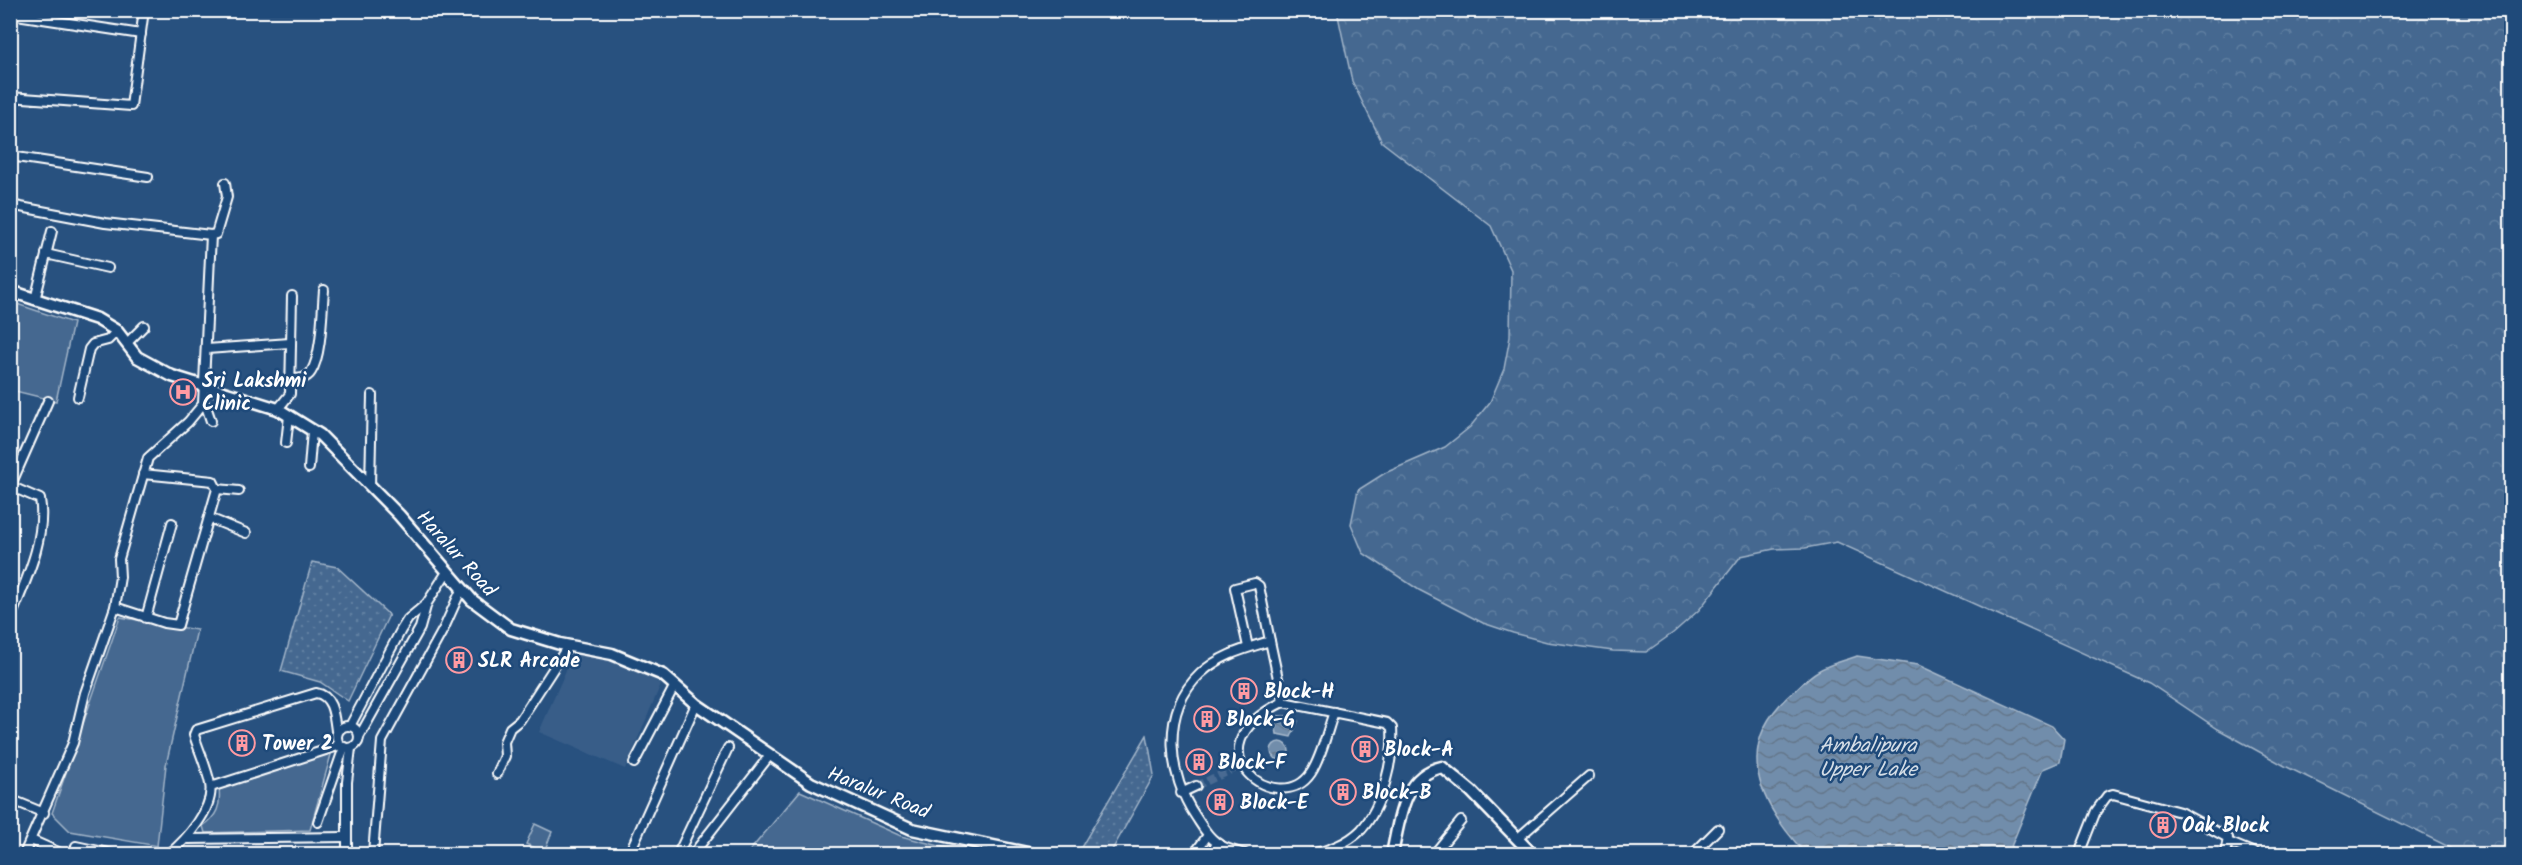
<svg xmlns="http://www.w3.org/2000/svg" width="2522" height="865" font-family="Kalam,sans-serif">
<defs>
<pattern id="forest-crowns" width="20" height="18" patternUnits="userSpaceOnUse" patternTransform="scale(1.5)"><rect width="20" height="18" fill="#446890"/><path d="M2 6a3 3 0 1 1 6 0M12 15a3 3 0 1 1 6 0" fill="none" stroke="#607fa1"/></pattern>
<pattern id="park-dots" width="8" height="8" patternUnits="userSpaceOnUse" patternTransform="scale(1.5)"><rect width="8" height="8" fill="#446890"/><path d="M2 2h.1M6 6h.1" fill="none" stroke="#607fa1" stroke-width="1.8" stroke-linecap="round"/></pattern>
<pattern id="water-waves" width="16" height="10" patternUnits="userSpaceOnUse" patternTransform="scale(1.5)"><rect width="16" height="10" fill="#718dab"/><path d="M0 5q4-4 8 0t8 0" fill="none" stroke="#64768a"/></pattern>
</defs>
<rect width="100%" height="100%" fill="#28517f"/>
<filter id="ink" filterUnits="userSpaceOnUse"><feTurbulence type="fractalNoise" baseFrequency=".0167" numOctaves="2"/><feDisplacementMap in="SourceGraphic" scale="12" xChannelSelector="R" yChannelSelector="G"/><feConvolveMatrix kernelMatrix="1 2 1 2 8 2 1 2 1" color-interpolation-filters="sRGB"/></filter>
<g filter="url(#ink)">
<g fill="#375d88">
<polygon points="179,382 194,386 189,403 171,398"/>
<polygon points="574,652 629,665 661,684 625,769 539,732"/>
</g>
<g fill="#446890" stroke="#a2b4c8" stroke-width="1.5">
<polygon points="11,302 73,323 56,401 11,390"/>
<polygon points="120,617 197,630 166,765 157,846 70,831 52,813"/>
<path d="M 332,751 L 310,830 L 205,833 L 203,826 C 217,816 221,806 219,789 Z"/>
<polygon points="800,791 901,836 970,854 747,854"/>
<polygon points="535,824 552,832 544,852 526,844"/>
</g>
<polygon fill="url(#forest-crowns)" stroke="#a2b4c8" stroke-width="1.5" points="1337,11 2511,11 2511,854 2463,854 2285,766 2218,729 2149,683 1837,542 1805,548 1774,549 1741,556 1699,610 1673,633 1646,652 1613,651 1547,642 1513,633 1483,623 1419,590 1363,553 1351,524 1358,490 1385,473 1445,447 1470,427 1490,402 1504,369 1510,337 1511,270 1491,226 1382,142 1352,81"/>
<g fill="url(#park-dots)" stroke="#a2b4c8" stroke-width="1.5">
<polygon points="312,562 337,567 389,615 348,701 320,682 281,671"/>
<polygon points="1147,735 1154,775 1111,852 1080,849"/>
</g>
<g fill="url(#water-waves)" stroke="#aabbcd" stroke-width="1.5">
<path d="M 1857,656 L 1918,665 L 2052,726 L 2064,739 L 2060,762 L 2043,769 L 2008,854 L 1806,854 C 1758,803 1731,745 1793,692 C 1801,685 1809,676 1818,671 C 1829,664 1844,661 1857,656 Z"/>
<polygon points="1274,716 1288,716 1298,721 1291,737 1277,734"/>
<circle cx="1280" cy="751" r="9"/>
</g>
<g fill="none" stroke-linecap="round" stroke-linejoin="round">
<polyline stroke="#486b92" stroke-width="8" stroke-dasharray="8 4" stroke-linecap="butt" points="1196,786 1240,766"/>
<g stroke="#fff" stroke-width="12">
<g id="minor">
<polyline points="10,14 141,34"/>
<polyline points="10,97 131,106 144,10"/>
<polyline points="10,156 148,177"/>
<polyline points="10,205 105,223 211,235 216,234 227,197 225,183"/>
<polyline points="46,254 108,268"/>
<polyline points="35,300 52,231"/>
<polyline points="127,343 144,326"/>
<polyline points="207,349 290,343"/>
<path d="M 290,379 C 298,379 307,379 311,372 C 322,355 322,311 324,290"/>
<polyline points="78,397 89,349 93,344 108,340 117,331"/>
<polyline points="203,404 206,406 211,421"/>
<polyline points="278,409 290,394 292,296"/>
<polyline points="286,443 289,416"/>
<polyline points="309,468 312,431"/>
<path d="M 10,486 L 40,499 C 47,539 24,584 10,620"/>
<polyline points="370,486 372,395"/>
<polyline points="10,487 48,401"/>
<polyline points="217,489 239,491"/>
<polyline points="209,518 246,533"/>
<polyline points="115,607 164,623 178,625 217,489 213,481 143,474"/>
<polyline points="146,618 172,523"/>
<polyline points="1248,647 1235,588 1255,583 1259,586 1270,641"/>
<path d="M 1283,702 C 1183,750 1280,820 1311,773 C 1322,756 1327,731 1334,712"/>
<circle cx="348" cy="737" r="11"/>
<polyline points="350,726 401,630 408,619 426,604"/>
<polyline points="359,737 420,628 427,603 447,572"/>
<polyline points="634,763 675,685"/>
<polyline points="497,774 505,756 504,742 510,728 520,720 568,646"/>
<polyline points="211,787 341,745"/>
<polyline points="1181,793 1196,786"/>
<polyline points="10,799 44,813"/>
<polyline points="318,822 344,747"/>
<polyline points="188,839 347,837"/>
<polyline points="1517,839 1589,776"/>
<polyline points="31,840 58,852"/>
<polyline points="2228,842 2257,854"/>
<polyline points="1337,846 1341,854"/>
<polyline points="24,854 73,743 85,693 115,607 120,577 119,559 148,458 188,422 203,404 211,235"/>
<polyline points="74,854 76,846 113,854"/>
<path d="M 169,854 C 185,841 215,808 210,784 C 207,768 199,751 194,735 L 196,730 L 316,693 C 335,696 334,721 337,737"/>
<polyline points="347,854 347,782 351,748"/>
<polyline points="373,854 382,741 444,628 462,588"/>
<polyline points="629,854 696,704"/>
<polyline points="678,854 728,748"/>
<polyline points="693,854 770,755"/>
<polyline points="1194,854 1208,835"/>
<polyline points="1210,854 1217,844"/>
<path d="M 1245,854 C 1235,851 1224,849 1216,842 C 1207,836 1202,826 1196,817 C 1168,776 1160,712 1200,674 C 1220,655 1244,649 1270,641 L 1283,702 L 1387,723 L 1392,728 C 1394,759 1383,806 1361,830 C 1348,843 1328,851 1311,854"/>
<polyline points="1434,854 1461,821"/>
<polyline points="1693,854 1718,829"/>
<polyline points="2079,854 2096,811 2107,796 2113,794 2180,812 2228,838 2225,854"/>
</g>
</g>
<g stroke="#fff" stroke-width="15">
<g id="tertiary">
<polyline points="10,291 97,319 117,331 137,357 172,376 278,409 320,435 399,515 472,600 511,629 560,644 612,654 663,675 696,704 811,783 912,829 1032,854"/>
<path d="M 1392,854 C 1400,819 1402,776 1442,767 L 1471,791 L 1532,854"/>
</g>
</g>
<use href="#minor" stroke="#1f4a7a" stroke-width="8"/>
<use href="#tertiary" stroke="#1f4a7a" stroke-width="10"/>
</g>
</g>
<defs>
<g id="hospital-ring" transform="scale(1.35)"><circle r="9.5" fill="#1f4a7a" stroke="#ff9aa2" stroke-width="1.5"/><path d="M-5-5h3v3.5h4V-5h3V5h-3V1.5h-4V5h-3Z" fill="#ff9aa2"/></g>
<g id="building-ring" transform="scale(1.35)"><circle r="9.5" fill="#1f4a7a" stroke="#ff9aa2" stroke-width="1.5"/><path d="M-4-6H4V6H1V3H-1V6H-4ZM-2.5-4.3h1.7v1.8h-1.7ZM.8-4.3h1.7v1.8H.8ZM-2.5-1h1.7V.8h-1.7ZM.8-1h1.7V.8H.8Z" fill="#ff9aa2"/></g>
</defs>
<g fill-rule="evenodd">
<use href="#hospital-ring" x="183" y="392"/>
<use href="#building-ring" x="459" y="660"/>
<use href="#building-ring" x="1244" y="691"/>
<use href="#building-ring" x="1207" y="719"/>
<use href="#building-ring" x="242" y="743"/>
<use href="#building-ring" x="1365" y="749"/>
<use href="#building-ring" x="1199" y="762"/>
<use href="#building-ring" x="1343" y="792"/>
<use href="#building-ring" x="1220" y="802"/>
<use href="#building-ring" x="2163" y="825"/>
</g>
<g text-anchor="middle" stroke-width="5" stroke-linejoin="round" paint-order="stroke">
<g font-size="20" font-weight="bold" fill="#fff" stroke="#1f4a7a" text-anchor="start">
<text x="202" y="387">Sri Lakshmi<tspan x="202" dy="23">Clinic</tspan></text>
<text x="478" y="667">SLR Arcade</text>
<text x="1264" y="698">Block-H</text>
<text x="1226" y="726">Block-G</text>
<text x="262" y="750">Tower 2</text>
<text x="1384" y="756">Block-A</text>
<text x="1218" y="769">Block-F</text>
<text x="1362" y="799">Block-B</text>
<text x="1240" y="809">Block-E</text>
<text x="2182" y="832">Oak Block</text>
</g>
<g font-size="20" fill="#fff" stroke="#1f4a7a">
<text transform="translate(457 553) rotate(48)" y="7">Haralur Road</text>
<text transform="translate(879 792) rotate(22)" y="7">Haralur Road</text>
</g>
<g font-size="21" font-style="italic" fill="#d4dde6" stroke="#1f4a7a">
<text x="1868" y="752">Ambalipura<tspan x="1868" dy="24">Upper Lake</tspan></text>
</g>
</g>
<rect width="2522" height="865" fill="none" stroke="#1f4a7a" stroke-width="36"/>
<rect x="18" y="18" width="2486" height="829" fill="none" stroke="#fff" stroke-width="2" filter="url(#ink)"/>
</svg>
